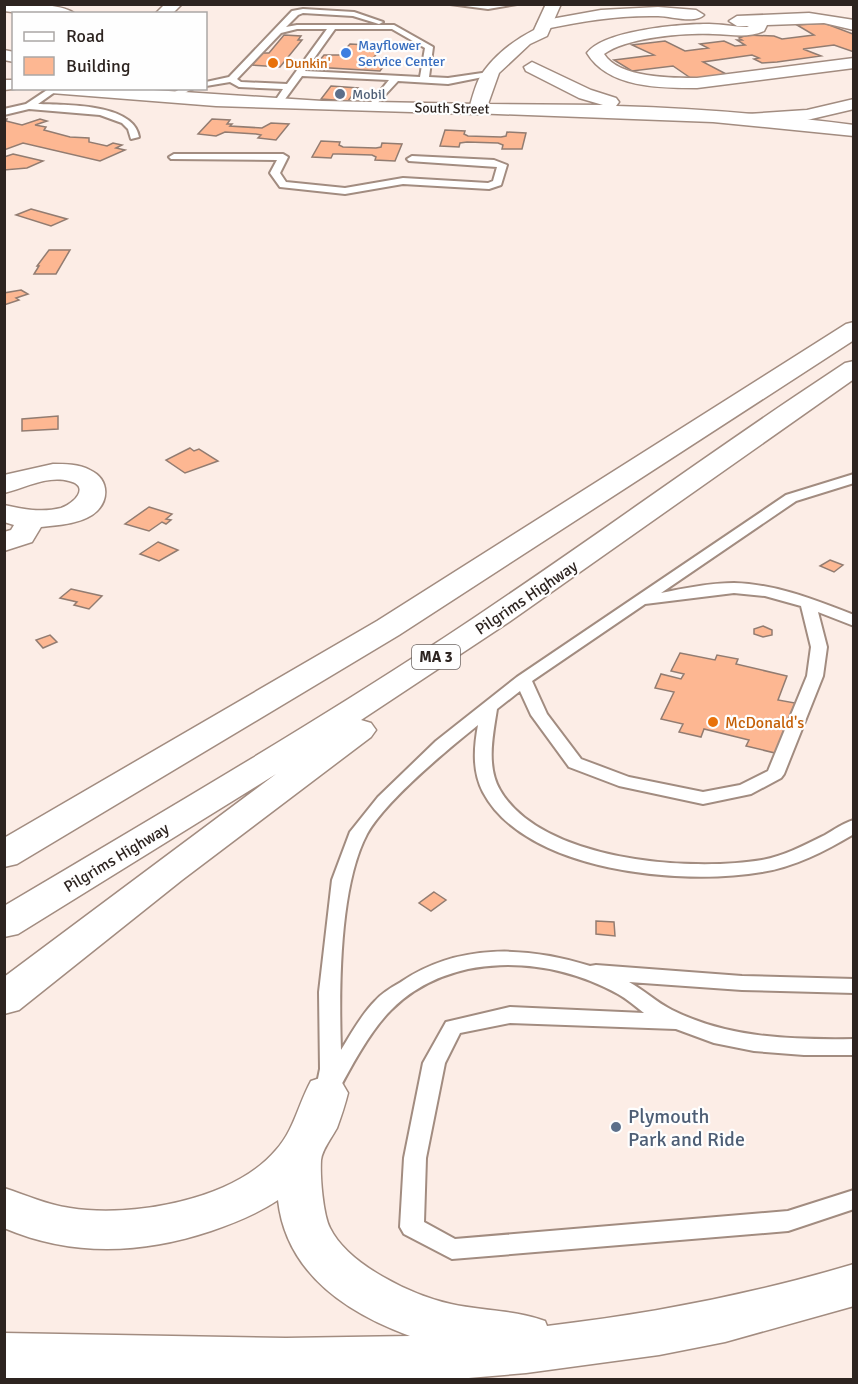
<svg xmlns="http://www.w3.org/2000/svg" width="858" height="1384" font-family="Signika,sans-serif">
<rect width="100%" height="100%" fill="#fcede6"/>
<g fill="#fdb792" stroke="#927c71" stroke-width="1.5">
<polygon points="824,23 853,34 854,52 834,45 803,49 821,56 777,62 762,63 754,59 759,58 752,55 703,62 728,75 695,81 673,66 632,71 614,60 654,55 632,45 665,41 685,51 708,48 700,44 724,41 735,46 745,45 737,40 742,40 739,38 747,35 774,36 782,39 814,35 797,25"/>
<polygon points="284,35 301,36 298,40 302,40 280,67 252,65 263,53 269,53"/>
<polygon points="350,44 384,46 373,58 389,59 380,71 314,67 324,55 340,55"/>
<polygon points="331,86 358,88 348,101 321,99"/>
<polygon points="4,119 7,119 6,121 22,125 40,119 47,121 35,125 46,127 44,130 70,137 89,138 89,142 107,146 113,143 122,145 116,148 125,150 100,161 23,143 4,150"/>
<polygon points="212,119 230,120 227,124 232,124 230,126 262,128 271,123 289,124 276,140 258,138 261,135 256,134 225,132 216,136 198,134"/>
<polygon points="445,130 465,131 464,134 468,136 501,137 506,136 507,132 526,133 522,149 502,149 503,145 498,143 467,142 460,143 459,147 440,146"/>
<polygon points="321,141 340,142 339,145 343,147 376,148 381,147 382,143 402,144 395,161 375,160 376,157 372,155 339,154 333,154 331,158 312,157"/>
<polygon points="13,154 43,161 27,168 4,170 4,157"/>
<polygon points="31,209 67,219 51,226 16,215"/>
<polygon points="49,250 70,250 56,274 34,274 39,266 37,266"/>
<polygon points="21,290 28,294 16,298 19,300 4,305 4,293"/>
<polygon points="58,416 58,429 22,431 22,419"/>
<polygon points="190,448 194,451 199,449 218,461 185,473 166,460"/>
<polygon points="149,507 172,514 166,519 171,520 166,524 162,522 149,531 125,524"/>
<polygon points="158,542 178,550 159,561 140,554"/>
<polygon points="830,560 843,565 834,572 820,566"/>
<polygon points="71,589 102,596 89,609 74,605 77,602 60,598"/>
<polygon points="763,626 772,630 772,635 763,637 754,634 754,629"/>
<polygon points="50,635 57,642 43,648 36,640"/>
<polygon points="680,653 715,660 717,655 738,659 736,664 787,676 778,700 795,703 775,753 746,746 749,740 704,729 701,737 679,732 683,724 661,719 674,692 655,688 661,674 681,679 684,674 671,671"/>
<polygon points="434,892 446,900 431,911 419,903"/>
<polygon points="596,921 614,922 615,936 596,934"/>
</g>
<g fill="none" stroke-linecap="round" stroke-linejoin="round">
<g stroke="#a28c80" stroke-width="4">
<g id="service">
<polygon points="450,4 517,4 488,9"/>
<path d="M 303,9 L 354,12 L 383,22 L 379,24 L 353,16 L 303,13 L 298,15 L 286,27 L 297,25 L 394,25 L 433,47 L 429,77 L 448,78 L 489,72 L 493,75 L 448,84 L 398,81 L 372,109 L 368,106 L 389,80 L 302,76 L 280,106 L 277,107 L 273,104 L 283,89 L 239,87 L 230,82 L 206,86 L 206,82 L 229,77 L 292,11 ZM 297,29 L 327,29 L 287,84 L 241,82 L 237,79 L 281,33 ZM 335,29 L 392,29 L 425,48 L 420,77 L 305,71 Z"/>
<path d="M 50,88 L 59,89 L 38,104 C 64,105 134,103 139,137 L 131,139 L 128,129 L 122,123 L 100,115 L 29,109 L 4,115 L 4,109 L 26,104 Z"/>
<polygon points="182,88 194,88 171,100 164,98"/>
<polygon points="174,154 283,154 288,157 280,173 286,182 345,188 403,178 488,183 493,181 497,167 409,161 407,159 412,156 494,160 507,165 501,185 489,189 403,184 345,194 280,187 270,173 277,160 171,159 169,157"/>
<path d="M 854,474 L 854,483 L 796,501 L 661,593 C 685,588 710,583 734,583 C 776,584 815,600 854,615 L 854,626 L 818,612 L 827,647 L 823,676 L 784,774 L 781,778 L 751,794 L 703,804 L 619,786 L 569,767 L 531,715 L 520,691 L 497,709 C 493,735 486,766 500,790 C 541,861 689,872 762,860 C 784,856 805,845 825,835 C 834,830 843,823 854,820 L 854,834 C 825,851 795,867 762,872 C 682,886 525,872 483,792 C 472,771 474,747 478,725 C 447,750 386,800 367,834 C 339,887 339,990 341,1050 C 351,1034 361,1015 375,1001 C 382,993 392,987 401,982 C 458,943 527,946 590,966 L 596,965 L 742,976 L 854,979 L 854,993 L 742,990 L 629,982 C 644,990 656,1002 672,1010 C 728,1038 791,1040 854,1039 L 854,1055 L 804,1055 L 754,1051 L 714,1043 L 676,1029 L 510,1023 L 460,1033 L 445,1063 L 426,1158 L 424,1222 L 455,1239 L 788,1211 L 854,1190 L 854,1209 L 788,1231 L 452,1259 L 404,1234 L 400,1227 L 404,1158 L 423,1063 L 446,1022 L 510,1007 L 644,1013 C 635,1006 627,999 618,994 C 548,955 450,951 391,1010 C 369,1032 348,1072 334,1099 L 326,1101 L 318,1099 L 315,1093 L 320,1069 L 319,992 L 332,880 L 350,832 L 378,797 L 436,741 L 517,677 L 786,495 ZM 734,593 L 765,596 L 801,606 L 811,647 L 807,676 L 768,771 L 740,785 L 703,792 L 629,777 L 581,759 L 547,714 L 532,681 L 645,604 Z"/>
</g>
</g>
<g stroke="#a28c80" stroke-width="3">
<g id="minor">
<path d="M 4,4 C 20,4 64,3 75,14 L 28,14 L 4,11 Z"/>
<polygon points="165,4 182,4 172,14 155,14"/>
<path d="M 658,7 L 696,10 L 704,15 C 695,24 670,16 658,16 C 620,15 582,21 545,29 L 537,24 L 540,21 L 601,10 Z"/>
<path d="M 809,13 L 854,20 L 854,30 L 824,23 L 767,25 L 764,31 C 746,39 731,34 713,34 C 684,33 628,37 604,54 C 619,78 672,78 697,78 L 854,58 L 854,68 L 697,88 C 660,88 608,88 587,53 C 604,30 681,24 709,24 C 722,24 734,27 747,27 L 749,26 L 737,26 L 729,21 L 737,16 Z"/>
<polygon points="4,50 14,52 14,62 4,60"/>
<path d="M 53,464 C 65,464 79,464 90,470 C 110,479 110,503 92,515 C 78,524 58,525 41,527 L 32,542 L 4,551 L 4,532 L 11,530 L 14,525 L 4,522 L 4,505 C 22,509 42,513 61,508 C 74,504 91,486 69,481 C 47,475 25,488 4,493 L 4,475 Z"/>
</g>
</g>
<g stroke="#a28c80" stroke-width="3">
<g id="tertiary">
<polygon points="4,80 14,80 14,88 20,88 4,90"/>
<polygon points="43,88 123,88 322,101 478,104 484,105 487,109 484,113 478,114 216,106 51,93"/>
</g>
</g>
<g stroke="#a28c80" stroke-width="3">
<path id="secondary" d="M 546,4 L 561,4 L 547,36 L 530,44 L 499,73 L 488,104 L 603,105 L 579,98 L 526,71 L 524,67 L 532,62 L 591,90 L 616,98 L 619,102 L 616,106 C 696,108 775,115 854,125 L 854,136 L 713,122 L 472,113 L 469,109 C 472,99 475,86 480,77 C 492,57 514,40 534,30 Z"/>
</g>
<g stroke="#a28c80" stroke-width="3">
<g id="motorway">
<polygon points="854,99 854,109 807,120 748,124 742,123 739,119 742,115 748,114 807,110"/>
<polygon points="854,322 854,340 399,635 17,864 4,867 4,838 377,621 846,324"/>
<path d="M 854,361 L 854,379 L 509,622 L 361,720 L 371,723 L 376,730 L 371,737 L 182,880 L 19,1010 L 4,1014 L 4,977 L 276,774 L 18,934 L 4,937 L 4,906 C 149,820 295,735 436,643 C 557,564 674,478 794,397 L 845,363 Z"/>
<path d="M 326,1076 L 341,1081 L 348,1093 C 345,1105 341,1117 337,1128 C 332,1137 322,1150 321,1160 C 320,1177 323,1214 330,1228 C 348,1265 413,1296 451,1304 C 482,1311 515,1310 545,1321 L 547,1326 C 651,1314 753,1294 854,1264 L 854,1306 L 725,1342 L 659,1355 L 526,1373 L 445,1380 L 4,1379 L 4,1333 L 286,1338 L 410,1336 C 347,1313 286,1273 278,1200 C 257,1214 234,1223 211,1231 C 142,1254 72,1257 4,1228 L 4,1188 C 26,1195 47,1205 70,1208 C 132,1218 234,1200 276,1150 C 294,1130 298,1105 311,1081 Z"/>
</g>
</g>
<use href="#service" fill="#fff" fill-rule="evenodd"/>
<use href="#minor" fill="#fff" fill-rule="evenodd"/>
<use href="#tertiary" fill="#fff" fill-rule="evenodd"/>
<use href="#secondary" fill="#fff" fill-rule="evenodd"/>
<use href="#motorway" fill="#fff" fill-rule="evenodd"/>
</g>
<circle fill="#3f7fe0" stroke="#fefefe" stroke-width="2" cx="346" cy="53" r="6"/>
<g fill="#e8710a" stroke="#fefefe" stroke-width="2">
<circle cx="273" cy="63" r="6"/>
<circle cx="713" cy="722" r="6"/>
</g>
<g fill="#5c6f8a" stroke="#fefefe" stroke-width="2">
<circle cx="340" cy="94" r="6"/>
<circle cx="616" cy="1127" r="6"/>
</g>
<g text-anchor="middle" stroke-width="4.5" stroke-linejoin="round" paint-order="stroke">
<g font-size="14" fill="#366cbe" stroke="#fefefe" text-anchor="start">
<text x="358" y="50">Mayflower<tspan x="358" dy="16">Service Center</tspan></text>
</g>
<g font-size="14" fill="#c56008" stroke="#fefefe" text-anchor="start">
<text x="285" y="68">Dunkin'</text>
</g>
<g font-size="14" fill="#4e5e75" stroke="#fefefe" text-anchor="start">
<text x="352" y="99">Mobil</text>
</g>
<g font-size="14" fill="#2d2420" stroke="#fefefe">
<text transform="translate(452 108) rotate(1)" y="5">South Street</text>
</g>
<rect fill="#fefefe" stroke="#6c6563" stroke-width="1.5" x="412" y="645" width="48" height="24" rx="4.5"/>
<g font-size="15" font-weight="bold" fill="#2d2420">
<text x="436" y="662">MA 3</text>
</g>
<g font-size="16" fill="#2d2420" stroke="#fefefe">
<text transform="translate(526 597) rotate(-34)" y="6">Pilgrims Highway</text>
<text transform="translate(116 857) rotate(-31)" y="6">Pilgrims Highway</text>
</g>
<g font-size="16" fill="#c56008" stroke="#fefefe" text-anchor="start">
<text x="725" y="728">McDonald's</text>
</g>
<g font-size="20" fill="#4e5e75" stroke="#fefefe" text-anchor="start">
<text x="628" y="1123">Plymouth<tspan x="628" dy="23">Park and Ride</tspan></text>
</g>
</g>
<rect width="858" height="1384" fill="none" stroke="#2d2420" stroke-width="12"/>
<rect x="12" y="12" width="195" height="78" fill="#fefefe" stroke="#aaa7a5" stroke-width="1.5"/>
<rect x="24" y="32" width="30" height="9" fill="#ffffff" stroke="#aaa7a5" stroke-width="1.5"/>
<text x="66" y="42" font-size="18" fill="#2d2420">Road</text>
<rect x="24" y="57" width="30" height="18" fill="#fdb792" stroke="#aaa7a5" stroke-width="1.5"/>
<text x="66" y="72" font-size="18" fill="#2d2420">Building</text>
</svg>
